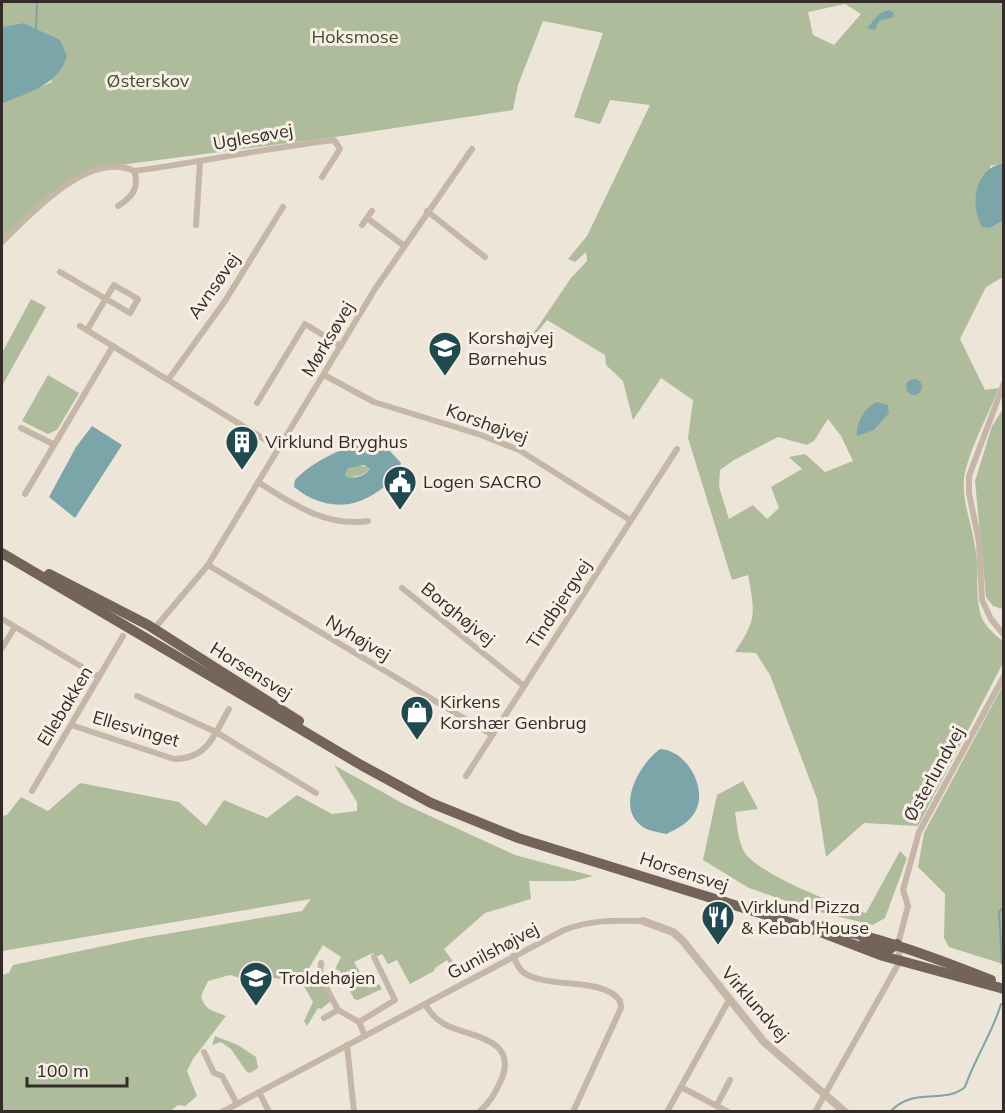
<svg xmlns="http://www.w3.org/2000/svg" width="1005" height="1113" font-family="Mulish,sans-serif">
<rect width="100%" height="100%" fill="#eee5d9"/>
<g fill="#afbc9b" fill-rule="evenodd">
<path d="M 2,2 L 1003,2 L 1003,163 L 990,166 L 990,228 L 1003,221 L 1003,277 L 986,287 L 960,339 L 985,390 L 999,388 C 989,413 967,454 964,479 C 962,503 973,528 976,552 C 979,572 975,593 980,612 C 983,625 993,633 1003,641 L 1003,663 L 918,826 L 864,823 L 826,857 L 817,799 L 770,675 L 756,653 L 735,652 C 757,619 755,614 748,575 L 732,580 L 688,438 L 693,400 L 661,378 L 633,420 L 623,381 L 606,365 L 605,355 L 547,320 L 518,356 L 571,278 L 587,261 L 586,252 L 575,262 L 568,259 L 587,236 L 650,105 L 610,100 L 600,124 L 574,117 L 603,33 L 543,21 L 518,85 L 513,110 L 342,136 L 105,167 C 57,181 37,205 2,238 L 2,104 L 52,82 L 23,23 L 2,27 ZM 845,4 L 861,14 L 834,45 L 813,35 L 808,12 ZM 828,419 L 841,436 L 853,461 L 825,472 L 805,454 L 789,457 L 802,469 L 771,487 L 779,508 L 767,519 L 753,505 L 729,519 L 719,487 L 720,470 L 734,460 L 778,437 L 807,445 L 814,441 Z"/>
<polygon points="31,299 46,307 2,386 2,353"/>
<polygon points="48,375 79,393 57,430 48,434 22,421"/>
<polygon points="1003,409 1003,609 993,606 986,597 975,481 992,426"/>
<polygon points="356,465 368,467 370,470 361,475 348,478 345,476 348,468"/>
<polygon points="1003,685 1003,964 949,947 944,938 945,894 918,867 924,833"/>
<path d="M 334,765 L 404,804 L 515,855 L 593,876 L 574,881 L 529,881 L 531,899 L 485,913 L 444,949 L 462,974 L 456,976 L 447,960 L 435,968 L 434,971 L 410,984 L 397,960 L 388,964 L 382,954 L 376,957 L 373,953 L 354,962 L 369,988 L 379,984 L 382,989 L 358,1000 L 354,999 L 340,971 L 335,969 L 341,957 L 323,945 L 306,973 L 313,984 L 322,984 L 331,1001 L 321,1009 L 318,1008 L 307,1026 L 304,1021 L 313,1002 L 301,981 L 264,977 L 257,983 L 230,975 L 208,981 L 201,996 C 205,1011 213,1010 226,1016 L 193,1059 L 187,1071 L 197,1096 L 185,1106 L 178,1105 L 170,1111 L 2,1111 L 2,975 L 9,973 L 13,965 L 142,938 L 302,911 L 311,899 L 2,951 L 2,816 L 7,815 L 21,797 L 48,811 L 80,783 L 179,802 L 206,826 L 224,800 L 267,818 L 297,795 L 332,814 L 357,811 L 357,802 Z"/>
<path d="M 743,781 L 758,809 L 735,812 C 737,824 738,843 745,853 C 762,876 837,905 866,913 L 900,851 L 907,858 L 885,918 L 873,925 L 812,910 L 749,888 L 703,860 L 717,795 Z"/>
<polygon points="215,1036 238,1045 256,1057 258,1068 250,1073 246,1071 231,1049 221,1042 212,1045"/>
</g>
<g fill="#7ba5a9" fill-rule="evenodd">
<polygon points="889,10 894,13 893,17 879,21 875,30 867,28 880,13"/>
<path d="M 23,23 L 60,40 L 67,56 C 58,86 28,92 2,104 L 2,27 Z"/>
<path d="M 1003,163 L 1003,221 L 990,228 L 982,227 C 969,203 975,169 1003,163 Z"/>
<circle cx="914" cy="387" r="8"/>
<path d="M 877,402 L 888,405 L 889,413 L 874,430 L 857,436 C 855,424 866,406 877,402 Z"/>
<polygon points="92,426 122,445 75,518 49,497 76,447"/>
<path d="M 373,443 L 388,449 L 401,463 C 398,476 388,485 377,492 C 350,511 320,508 294,487 L 295,480 C 313,461 347,444 373,443 ZM 364,465 L 370,469 C 365,476 352,480 345,476 L 348,468 Z"/>
<path d="M 660,749 C 685,750 706,784 697,808 C 691,822 679,828 666,834 C 659,832 648,831 643,827 C 614,808 640,763 660,749 Z"/>
</g>
<g fill="none" stroke-linecap="round" stroke-linejoin="round">
<g stroke="#7ba5a9" stroke-width="2">
<polyline points="36,29 37,4"/>
<polyline points="1002,964 999,912 1004,907"/>
<path d="M 890,1112 C 914,1086 944,1105 965,1087 C 975,1058 992,1034 1001,1004"/>
</g>
<g stroke="#c5b6a7" stroke-width="6">
<path d="M 134,171 C 201,162 267,148 334,140 L 340,149 L 322,177"/>
<polyline points="427,211 485,257"/>
<polyline points="367,218 403,245"/>
<polyline points="196,225 200,162"/>
<polyline points="362,225 372,211"/>
<path d="M 2,242 C 31,214 88,150 134,171 C 140,188 132,197 118,206"/>
<polyline points="60,272 130,313 138,299 114,285 87,330"/>
<polyline points="80,326 279,448"/>
<polyline points="324,375 374,402 481,435 519,450 630,520"/>
<polyline points="168,380 225,301 283,207"/>
<polyline points="1004,383 969,476 969,493 979,542 982,600 991,619 1004,635"/>
<polyline points="257,403 305,324 341,346"/>
<polyline points="21,428 53,444"/>
<path d="M 258,482 C 293,504 325,527 368,521"/>
<polyline points="25,494 113,346"/>
<polyline points="208,565 492,735"/>
<polyline points="402,588 524,686"/>
<polyline points="2,619 99,677"/>
<polyline points="154,629 208,565 375,289 472,149"/>
<polyline points="2,648 15,627"/>
<polyline points="137,696 216,732 316,793"/>
<path d="M 71,725 L 174,759 C 208,759 214,735 229,709"/>
<polyline points="466,776 677,449"/>
<polyline points="32,791 123,636"/>
<path d="M 513,956 C 516,962 518,968 523,972 C 547,990 603,976 620,1001 L 621,1008 L 573,1112"/>
<polyline points="321,963 320,976 338,1010"/>
<path d="M 425,1004 C 430,1013 437,1021 448,1026 C 472,1037 517,1039 502,1078 C 496,1091 491,1102 479,1112"/>
<polyline points="324,1018 338,1010 359,1022 365,1036"/>
<polyline points="359,1022 395,1000 374,957"/>
<polyline points="347,1045 354,1112"/>
<polyline points="204,1052 214,1073 222,1076 237,1104"/>
<polyline points="681,1087 728,1112"/>
<polyline points="259,1092 269,1112"/>
<polyline points="717,1105 730,1080"/>
<path d="M 222,1112 L 564,930 C 591,920 615,920 643,921"/>
<polyline points="667,1112 729,1000"/>
<polyline points="815,1112 900,961 898,944 908,906 903,890 919,832 1004,676"/>
</g>
<polyline stroke="#c5b6a7" stroke-width="8" points="643,921 673,932 683,941 764,1042 845,1112"/>
<g stroke="#736359" stroke-width="10">
<polyline points="2,553 361,765 431,803 518,838 818,931 883,956 1004,989"/>
<polyline points="49,574 148,625 299,721"/>
<path d="M 815,925 C 877,936 933,957 991,980"/>
<polyline points="864,942 890,949 897,944"/>
</g>
</g>
<defs>
<g id="school-pin" transform="scale(1.725)"><path d="M0 17L-7.5 6A9.5 9.5 0 1 1 7.5 6Z" fill="#204a50" stroke="#f7efe5"/><path d="M0-5L7-2L0 1L-7-2ZM-4 1L0 2.5L4 1V4Q0 6-4 4Z" fill="#fff"/></g>
<g id="building-pin" transform="scale(1.725)"><path d="M0 17L-7.5 6A9.5 9.5 0 1 1 7.5 6Z" fill="#204a50" stroke="#f7efe5"/><path d="M-4-6H4V6H1V3H-1V6H-4ZM-2.5-4.3h1.7v1.8h-1.7ZM.8-4.3h1.7v1.8H.8ZM-2.5-1h1.7V.8h-1.7ZM.8-1h1.7V.8H.8Z" fill="#fff"/></g>
<g id="civic-pin" transform="scale(1.725)"><path d="M0 17L-7.5 6A9.5 9.5 0 1 1 7.5 6Z" fill="#204a50" stroke="#f7efe5"/><path d="M-.6-6.5H3V-4.5H.6V-3L4-1V1h2V6H-6V1h2V-1L-.6-3ZM-1.2 2.5V6h2.4V2.5Z" fill="#fff"/></g>
<g id="shop-pin" transform="scale(1.725)"><path d="M0 17L-7.5 6A9.5 9.5 0 1 1 7.5 6Z" fill="#204a50" stroke="#f7efe5"/><path d="M-5-2.5h2.3a2.7 3.5 0 0 1 5.4 0H5L5.5 6h-11ZM-1.5-2.5h3a1.5 2.3 0 0 0-3 0Z" fill="#fff"/></g>
<g id="restaurant-pin" transform="scale(1.725)"><path d="M0 17L-7.5 6A9.5 9.5 0 1 1 7.5 6Z" fill="#204a50" stroke="#f7efe5"/><path d="M-5-6h1v4h1v-4h1v4h1v-4h1v5L-1.5 .5V6h-2V.5L-5-1ZM5-6V6H3V1.5H1.5Q1.5-4 5-6Z" fill="#fff"/></g>
</defs>
<g fill-rule="evenodd">
<use href="#school-pin" x="445" y="348"/>
<use href="#building-pin" x="242" y="442"/>
<use href="#civic-pin" x="400" y="482"/>
<use href="#shop-pin" x="417" y="712"/>
<use href="#restaurant-pin" x="718" y="917"/>
<use href="#school-pin" x="256" y="978"/>
</g>
<g text-anchor="middle" stroke-width="6" stroke-linejoin="round" paint-order="stroke">
<g font-size="18" fill="#404e2d" stroke="#f7efe5">
<text x="355" y="43">Hoksmose</text>
<text x="148" y="87">Østerskov</text>
</g>
<g font-size="18" fill="#322b27" stroke="#f7efe5">
<text transform="translate(253 137) rotate(-10)" y="6">Uglesøvej</text>
<text transform="translate(214 286) rotate(-55)" y="6">Avnsøvej</text>
<text transform="translate(328 339) rotate(-59)" y="6">Mørksøvej</text>
<text transform="translate(487 424) rotate(20)" y="6">Korshøjvej</text>
<text transform="translate(559 604) rotate(-57)" y="6">Tindbjergvej</text>
<text transform="translate(458 614) rotate(39)" y="6">Borghøjvej</text>
<text transform="translate(358 638) rotate(31)" y="6">Nyhøjvej</text>
<text transform="translate(251 671) rotate(32)" y="6">Horsensvej</text>
<text transform="translate(65 706) rotate(-59)" y="6">Ellebakken</text>
<text transform="translate(136 729) rotate(16)" y="6">Ellesvinget</text>
<text transform="translate(934 774) rotate(-61)" y="6">Østerlundvej</text>
<text transform="translate(684 872) rotate(18)" y="6">Horsensvej</text>
<text transform="translate(493 951) rotate(-28)" y="6">Gunilshøjvej</text>
<text transform="translate(755 1004) rotate(49)" y="6">Virklundvej</text>
</g>
<g font-size="18" fill="#322b27" stroke="#f7efe5" text-anchor="start">
<text x="468" y="344">Korshøjvej<tspan x="468" dy="21">Børnehus</tspan></text>
<text x="265" y="448">Virklund Bryghus</text>
<text x="423" y="488">Logen SACRO</text>
<text x="440" y="708">Kirkens<tspan x="440" dy="21">Korshær Genbrug</tspan></text>
<text x="741" y="913">Virklund Pizza<tspan x="741" dy="21">&amp; Kebab House</tspan></text>
<text x="279" y="984">Troldehøjen</text>
</g>
</g>
<rect width="1005" height="1113" fill="none" stroke="#322b27" stroke-width="6"/>
<path d="M27 1077v9h100v-9" fill="none" stroke="#322b27" stroke-width="3"/>
<text x="36" y="1077" font-size="18" fill="#322b27" stroke="#f7efe5" stroke-width="4.5" paint-order="stroke">100 m</text>
</svg>
